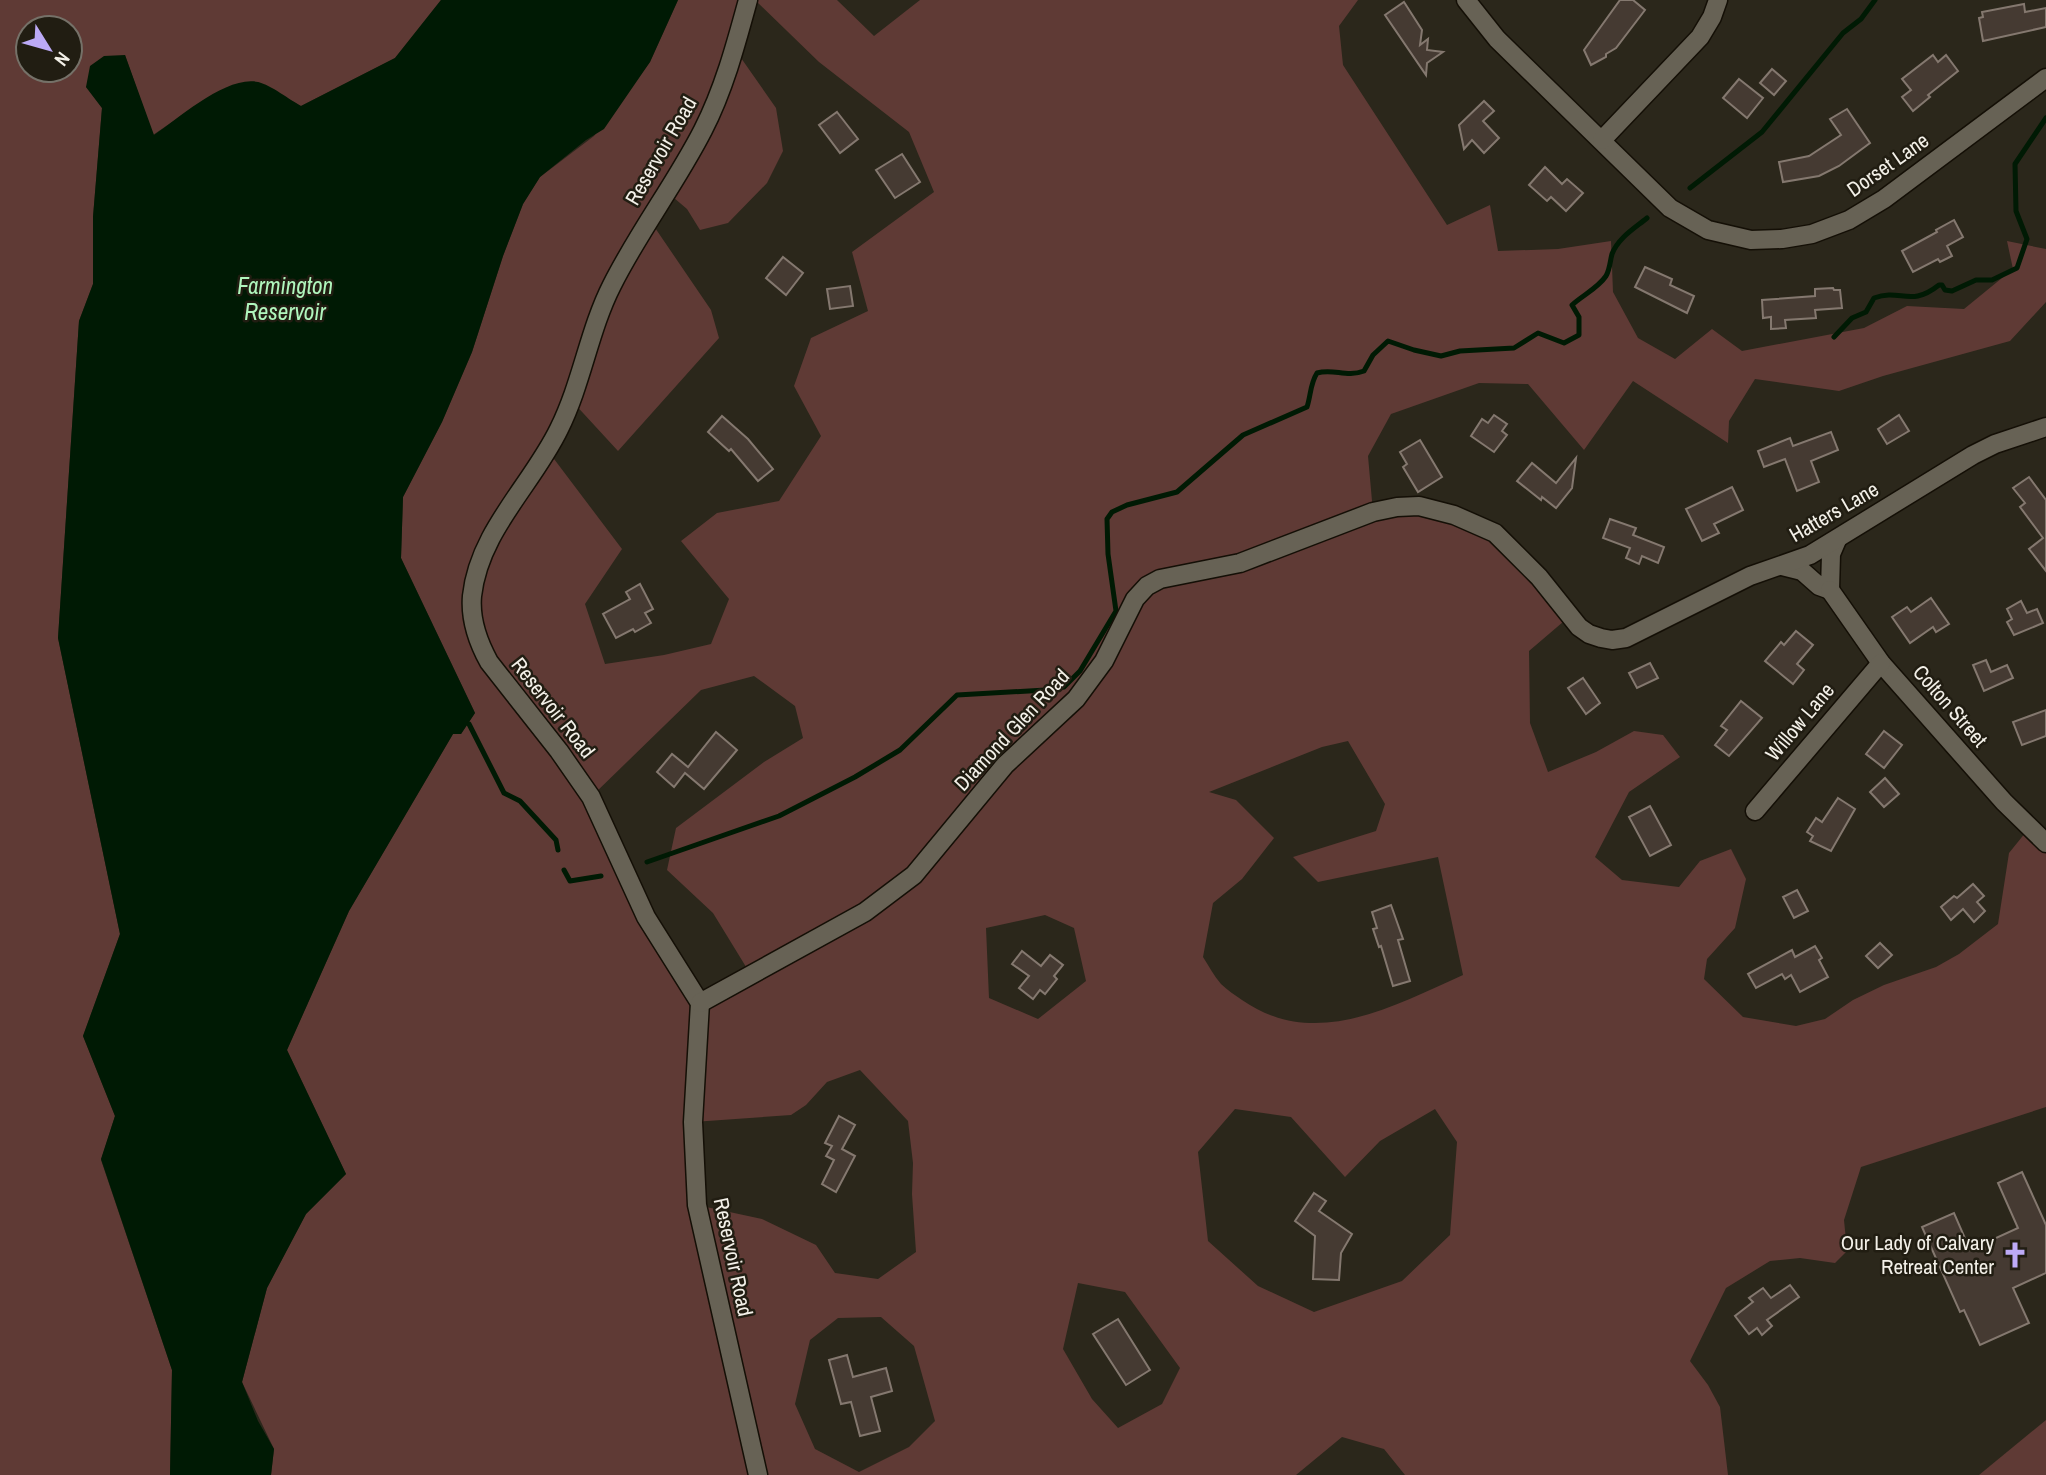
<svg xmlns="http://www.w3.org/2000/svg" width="2046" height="1475" font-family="'Archivo Narrow',sans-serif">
<rect width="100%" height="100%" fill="#2b271b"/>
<g fill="#5f3a35" fill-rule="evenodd">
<path d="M 0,0 L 441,0 L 395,58 L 301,106 L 258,82 L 204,100 L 153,135 L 125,55 L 86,87 L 102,108 L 93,217 L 93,284 L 79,321 L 58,638 L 120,934 L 83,1036 L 115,1116 L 101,1160 L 172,1370 L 170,1475 L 0,1475 ZM 28,28 L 70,28 L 70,70 L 28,70 Z"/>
<path d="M 678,0 L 748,0 L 734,48 L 776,108 L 783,151 L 767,183 L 728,223 L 700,230 L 687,209 L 667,192 L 649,219 L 711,310 L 719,338 L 618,451 L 572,401 L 548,451 L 622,549 L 585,604 L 605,664 L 664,655 L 711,644 L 729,599 L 681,541 L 717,513 L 779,501 L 821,436 L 794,386 L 811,338 L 868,311 L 852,252 L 934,192 L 909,132 L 819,62 L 755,0 L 837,0 L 874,36 L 920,0 L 1358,0 L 1339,26 L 1343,65 L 1447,225 L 1490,205 L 1498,251 L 1558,249 L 1611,241 L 1613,292 L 1638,338 L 1675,359 L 1712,329 L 1742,351 L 1864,328 L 1907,306 L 1964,309 L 2013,269 L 2007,241 L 2046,249 L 2046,302 L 2010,341 L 1883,376 L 1839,391 L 1755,379 L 1729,421 L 1728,443 L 1633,381 L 1584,450 L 1528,384 L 1479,383 L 1391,414 L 1368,456 L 1373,512 L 1397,507 L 1495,533 L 1570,616 L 1529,651 L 1530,723 L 1548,772 L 1596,752 L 1634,731 L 1663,735 L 1680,757 L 1629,792 L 1595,857 L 1622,880 L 1679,887 L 1700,861 L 1731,849 L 1746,879 L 1735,928 L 1707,959 L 1704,979 L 1743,1017 L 1796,1026 L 1825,1019 L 1853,1000 L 1884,985 L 1936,967 L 1959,954 L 1998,924 L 2009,853 L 2030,827 L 2046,843 L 2046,1107 L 1861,1167 L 1844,1220 L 1847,1251 L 1835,1263 L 1800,1258 L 1770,1261 L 1726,1288 L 1690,1361 L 1708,1385 L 1720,1407 L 1728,1475 L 1405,1475 L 1384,1449 L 1342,1437 L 1296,1475 L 271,1475 L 274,1449 L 242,1382 L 267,1288 L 306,1214 L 346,1174 L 287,1050 L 349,911 L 453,734 L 461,734 L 475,713 L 401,558 L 403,497 L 442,422 L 472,352 L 503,256 L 523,204 L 540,177 L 594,136 L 650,62 ZM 754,676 L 795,706 L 803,738 L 764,762 L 676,828 L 667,870 L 713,913 L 751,975 L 700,1003 L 591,797 L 701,690 ZM 1348,741 L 1385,804 L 1376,831 L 1293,857 L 1318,882 L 1438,857 L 1463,975 C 1393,1006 1315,1051 1242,1000 C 1235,995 1227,990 1221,984 C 1214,976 1209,966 1203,957 L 1213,903 L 1242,879 L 1274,838 L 1236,800 L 1209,792 L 1322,747 ZM 1045,915 L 1074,928 L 1086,981 L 1038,1019 L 989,998 L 986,928 ZM 860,1070 L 908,1121 L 913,1163 L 912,1194 L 916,1252 L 878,1279 L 835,1273 L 816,1245 L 762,1219 L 697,1205 L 693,1122 L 791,1115 L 806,1105 L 827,1082 ZM 1235,1109 L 1291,1117 L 1345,1177 L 1380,1141 L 1435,1109 L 1457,1142 L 1450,1235 L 1402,1281 L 1314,1312 L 1258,1286 L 1208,1241 L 1198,1152 ZM 1078,1283 L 1125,1292 L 1180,1368 L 1162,1404 L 1118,1428 L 1092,1399 L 1063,1349 ZM 881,1317 L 914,1346 L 935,1421 L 909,1447 L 859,1472 L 815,1449 L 795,1404 L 810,1340 L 838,1318 Z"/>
<polygon points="2046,1420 2046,1475 1979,1475"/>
</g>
<path fill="#001a04" d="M 441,0 L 678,0 L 650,62 L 604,129 L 586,140 L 540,177 L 523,204 L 503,256 L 472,352 L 442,422 L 403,497 L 401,558 L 475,713 L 461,734 L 453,734 L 349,911 L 287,1050 L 346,1174 L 306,1214 L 267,1288 L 242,1382 L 258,1421 L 274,1449 L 271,1475 L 170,1475 L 172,1370 L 101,1159 L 115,1116 L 83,1036 L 120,934 L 58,638 L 79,321 L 93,284 L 93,217 L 102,108 L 86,87 L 90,66 L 104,56 L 125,55 L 154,135 C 179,118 227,75 258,82 C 271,85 290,100 301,106 L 395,58 Z"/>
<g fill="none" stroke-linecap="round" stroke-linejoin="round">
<g stroke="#001a04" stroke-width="5">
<polyline points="1690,188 1762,132 1843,33 1861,19 1875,0"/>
<path d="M 1834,337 L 1852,318 L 1866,312 L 1874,298 C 1901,288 1910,308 1939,285 L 1942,285 L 1945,290 L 1952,291 L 1976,280 L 1992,280 L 2017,268 L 2027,239 L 2016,211 L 2015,164 L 2046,118"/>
<polyline points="469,724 504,793 520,801 556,840 558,850"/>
<path d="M 647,862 L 779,816 L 855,777 L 900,750 L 957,695 L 1046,690 L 1064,687 L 1080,671 L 1116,611 L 1108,554 L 1107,519 L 1112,512 L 1127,505 L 1177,492 L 1243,435 L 1307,407 C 1311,395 1310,384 1317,373 C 1334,368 1346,378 1364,371 L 1373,355 L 1388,341 L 1414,350 L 1441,356 L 1460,351 L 1514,348 L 1538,333 L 1564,343 L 1579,335 L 1579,317 L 1572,305 C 1583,295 1598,288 1606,276 C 1610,269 1610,261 1612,254 C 1618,238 1635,228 1647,218"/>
<polyline points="564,870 570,881 601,876"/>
</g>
</g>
<g fill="#453a32" stroke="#84786f" stroke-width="2">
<polygon points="1620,0 1633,0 1645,10 1616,48 1606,54 1606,57 1591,65 1584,50"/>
<polygon points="1404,2 1422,30 1420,45 1428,39 1427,50 1443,52 1427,63 1426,75 1385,15"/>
<polygon points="2024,4 2025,12 2046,8 2046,27 1983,41 1979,18 1983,17 1982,12"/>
<polygon points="1933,55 1938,62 1946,55 1958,71 1928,95 1930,97 1913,111 1902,97 1911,90 1902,79"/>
<polygon points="1772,69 1786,81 1774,95 1760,83"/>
<polygon points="1739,79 1763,98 1747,118 1723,98"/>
<polygon points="1484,101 1494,111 1483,121 1499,138 1484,153 1472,140 1464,149 1459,125"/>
<polygon points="1847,109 1870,143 1839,166 1819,176 1783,182 1779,162 1809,156 1841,135 1830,119"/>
<polygon points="837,112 858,139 840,153 819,125"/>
<polygon points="902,154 920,182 895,198 876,170"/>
<polygon points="1545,167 1562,184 1567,179 1583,193 1566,211 1551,197 1547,201 1529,185"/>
<polygon points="1954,220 1963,237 1947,246 1952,256 1940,262 1938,259 1913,272 1902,251 1937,232 1936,230"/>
<polygon points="783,257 803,273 786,295 766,278"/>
<polygon points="1645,267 1672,279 1670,285 1694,296 1687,313 1635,287"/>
<polygon points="850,286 853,306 830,309 827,289"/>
<polygon points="1833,288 1834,290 1840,290 1842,308 1815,310 1816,318 1785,320 1786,328 1771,329 1771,317 1763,318 1762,300 1815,296 1815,289"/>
<polygon points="1494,415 1507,424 1502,431 1507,435 1494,452 1471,436 1482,419 1488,423"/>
<polygon points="1899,415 1909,431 1887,444 1878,429"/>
<polygon points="722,416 748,439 773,469 758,481 731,449 729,451 708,432"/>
<polygon points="1831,432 1838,450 1811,461 1819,482 1797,491 1785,459 1764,467 1758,451 1790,438 1793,446"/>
<polygon points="1420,440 1442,477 1418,492 1403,467 1407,464 1400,452"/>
<polygon points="1576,458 1572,488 1556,508 1542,497 1541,500 1517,481 1532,463 1556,483"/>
<polygon points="2029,477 2046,500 2046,571 2029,549 2043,538 2020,507 2025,503 2013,488"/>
<polygon points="1732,487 1743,510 1714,524 1719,533 1702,541 1686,509"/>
<polygon points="1610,519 1636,528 1633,535 1664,547 1658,563 1642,556 1639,564 1626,558 1630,548 1603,538"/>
<polygon points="640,584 653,609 645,613 651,623 635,632 633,629 616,638 603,614 630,599 626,592"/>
<polygon points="1931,598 1949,624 1936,632 1933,627 1910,643 1892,617 1907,607 1911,612"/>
<polygon points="2021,601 2027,613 2037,609 2043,623 2014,635 2007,622 2012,619 2007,609"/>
<polygon points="1796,631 1813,645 1797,664 1804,670 1793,684 1765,661 1781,642 1784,645"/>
<polygon points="1986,660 1991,672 2007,665 2013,678 1984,691 1973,665"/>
<polygon points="1650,663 1658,678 1637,688 1629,673"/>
<polygon points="1583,678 1600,703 1586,714 1568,688"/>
<polygon points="1741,701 1762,718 1729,756 1715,745 1727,730 1721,726"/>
<polygon points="2046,710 2046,736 2022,745 2013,722"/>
<polygon points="1884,731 1902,745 1884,768 1866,754"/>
<polygon points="716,732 737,750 704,789 685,773 674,787 657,772 672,754 688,767"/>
<polygon points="1885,778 1899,794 1884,807 1870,792"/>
<polygon points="1838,798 1855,809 1831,851 1810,841 1813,836 1807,832 1816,818 1822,822"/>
<polygon points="1650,806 1671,845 1650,856 1629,817"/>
<polygon points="1973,884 1984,896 1977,902 1985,911 1974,922 1963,909 1951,920 1941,907 1954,896 1957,898"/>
<polygon points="1797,890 1808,911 1794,918 1783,897"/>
<polygon points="1391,905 1403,939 1398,940 1410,981 1393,986 1381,946 1379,947 1373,929 1377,928 1372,912"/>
<polygon points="1880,943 1892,955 1878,968 1866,956"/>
<polygon points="1815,946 1822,958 1819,960 1828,977 1800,992 1791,975 1785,979 1782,974 1756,988 1748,974 1792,950 1795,957"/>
<polygon points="1022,951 1041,966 1050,955 1063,965 1054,976 1057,979 1045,994 1040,990 1033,999 1019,988 1029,976 1012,964"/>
<polygon points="839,1116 855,1125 842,1149 855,1156 836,1192 822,1184 834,1160 826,1156 832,1146 825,1143"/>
<polygon points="2022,1172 2046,1225 2046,1273 2013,1288 2029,1323 1980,1345 1964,1310 1960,1312 1922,1227 1954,1213 1970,1250 2018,1228 1998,1183"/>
<polygon points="1314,1193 1326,1201 1319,1211 1352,1234 1341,1253 1339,1280 1313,1279 1315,1236 1295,1221"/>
<polygon points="1790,1285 1799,1297 1767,1320 1772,1326 1762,1335 1757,1328 1749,1334 1735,1316 1753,1302 1749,1298 1763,1288 1771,1298"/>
<polygon points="1118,1319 1150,1370 1126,1385 1093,1334"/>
<polygon points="847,1355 853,1377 886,1368 892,1391 871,1397 880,1431 860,1436 851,1402 841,1404 829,1360"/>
</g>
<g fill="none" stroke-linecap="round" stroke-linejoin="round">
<g stroke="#140f06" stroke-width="21">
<g id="street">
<path d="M 748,0 C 736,44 724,89 703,130 C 676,183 639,231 612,285 C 589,330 582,383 559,429 C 532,485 479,531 472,596 C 470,619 478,642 489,662 L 559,751 L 591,797 L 646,917 L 700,1003 L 693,1122 L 697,1205 L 758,1475"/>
<polyline points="1466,0 1497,39 1670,208 1708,230 1751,240 1782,239 1812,234 1849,220 1884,199 2046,78"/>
<polyline points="1602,140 1700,37 1712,17 1718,0"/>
<polyline points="1782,566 1802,571 1819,586 1830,590 1831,554 1837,540"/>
<polyline points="1830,590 1881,663 2004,802 2046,843"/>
<polyline points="1755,811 1881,663"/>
<polyline points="700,1003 865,912 914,875 1005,765 1076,699 1104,661 1135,599 1147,586 1160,579 1240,563 1373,512 1397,507 1419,506 1454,515 1495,533 1539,577 1579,627 1589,634 1601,638 1612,640 1626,638 1750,576 1810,555 1973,455 1995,444 2046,427"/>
</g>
</g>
<use href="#street" stroke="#676255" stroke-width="18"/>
</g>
<defs>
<g id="church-bare" transform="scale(2.1)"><path d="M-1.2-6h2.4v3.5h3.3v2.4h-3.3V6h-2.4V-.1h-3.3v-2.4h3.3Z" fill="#bcaaf6" stroke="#211d12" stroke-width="2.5" paint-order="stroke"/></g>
</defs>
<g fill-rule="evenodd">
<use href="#church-bare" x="2015" y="1255"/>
</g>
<g text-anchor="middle" stroke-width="5" stroke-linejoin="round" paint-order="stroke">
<g font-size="21" fill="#f3f0e8" stroke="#211d12">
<text transform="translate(661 151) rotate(-60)" y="7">Reservoir Road</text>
<text transform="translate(1888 165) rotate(-35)" y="7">Dorset Lane</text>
<text transform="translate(1834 512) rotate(-30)" y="7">Hatters Lane</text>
<text transform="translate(1950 706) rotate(49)" y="7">Colton Street</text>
<text transform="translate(553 708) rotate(52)" y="7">Reservoir Road</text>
<text transform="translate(1800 722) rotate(-50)" y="7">Willow Lane</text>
<text transform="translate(1012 730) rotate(-47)" y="7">Diamond Glen Road</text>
<text transform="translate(733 1257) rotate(78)" y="7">Reservoir Road</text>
</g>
<g font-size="21" fill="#f3f0e8" stroke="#211d12" text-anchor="end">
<text x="1994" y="1250">Our Lady of Calvary<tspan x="1994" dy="24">Retreat Center</tspan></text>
</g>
<g font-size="23" font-style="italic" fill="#b0f6bd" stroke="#211d12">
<text x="285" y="294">Farmington<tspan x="285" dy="26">Reservoir</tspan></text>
</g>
</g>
<g transform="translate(49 49) rotate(127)"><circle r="33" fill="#211d12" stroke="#757168" stroke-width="2"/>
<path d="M0-5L12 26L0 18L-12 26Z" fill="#bcaaf6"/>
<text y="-10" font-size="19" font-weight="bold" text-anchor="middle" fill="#f3f0e8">N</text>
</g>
</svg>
